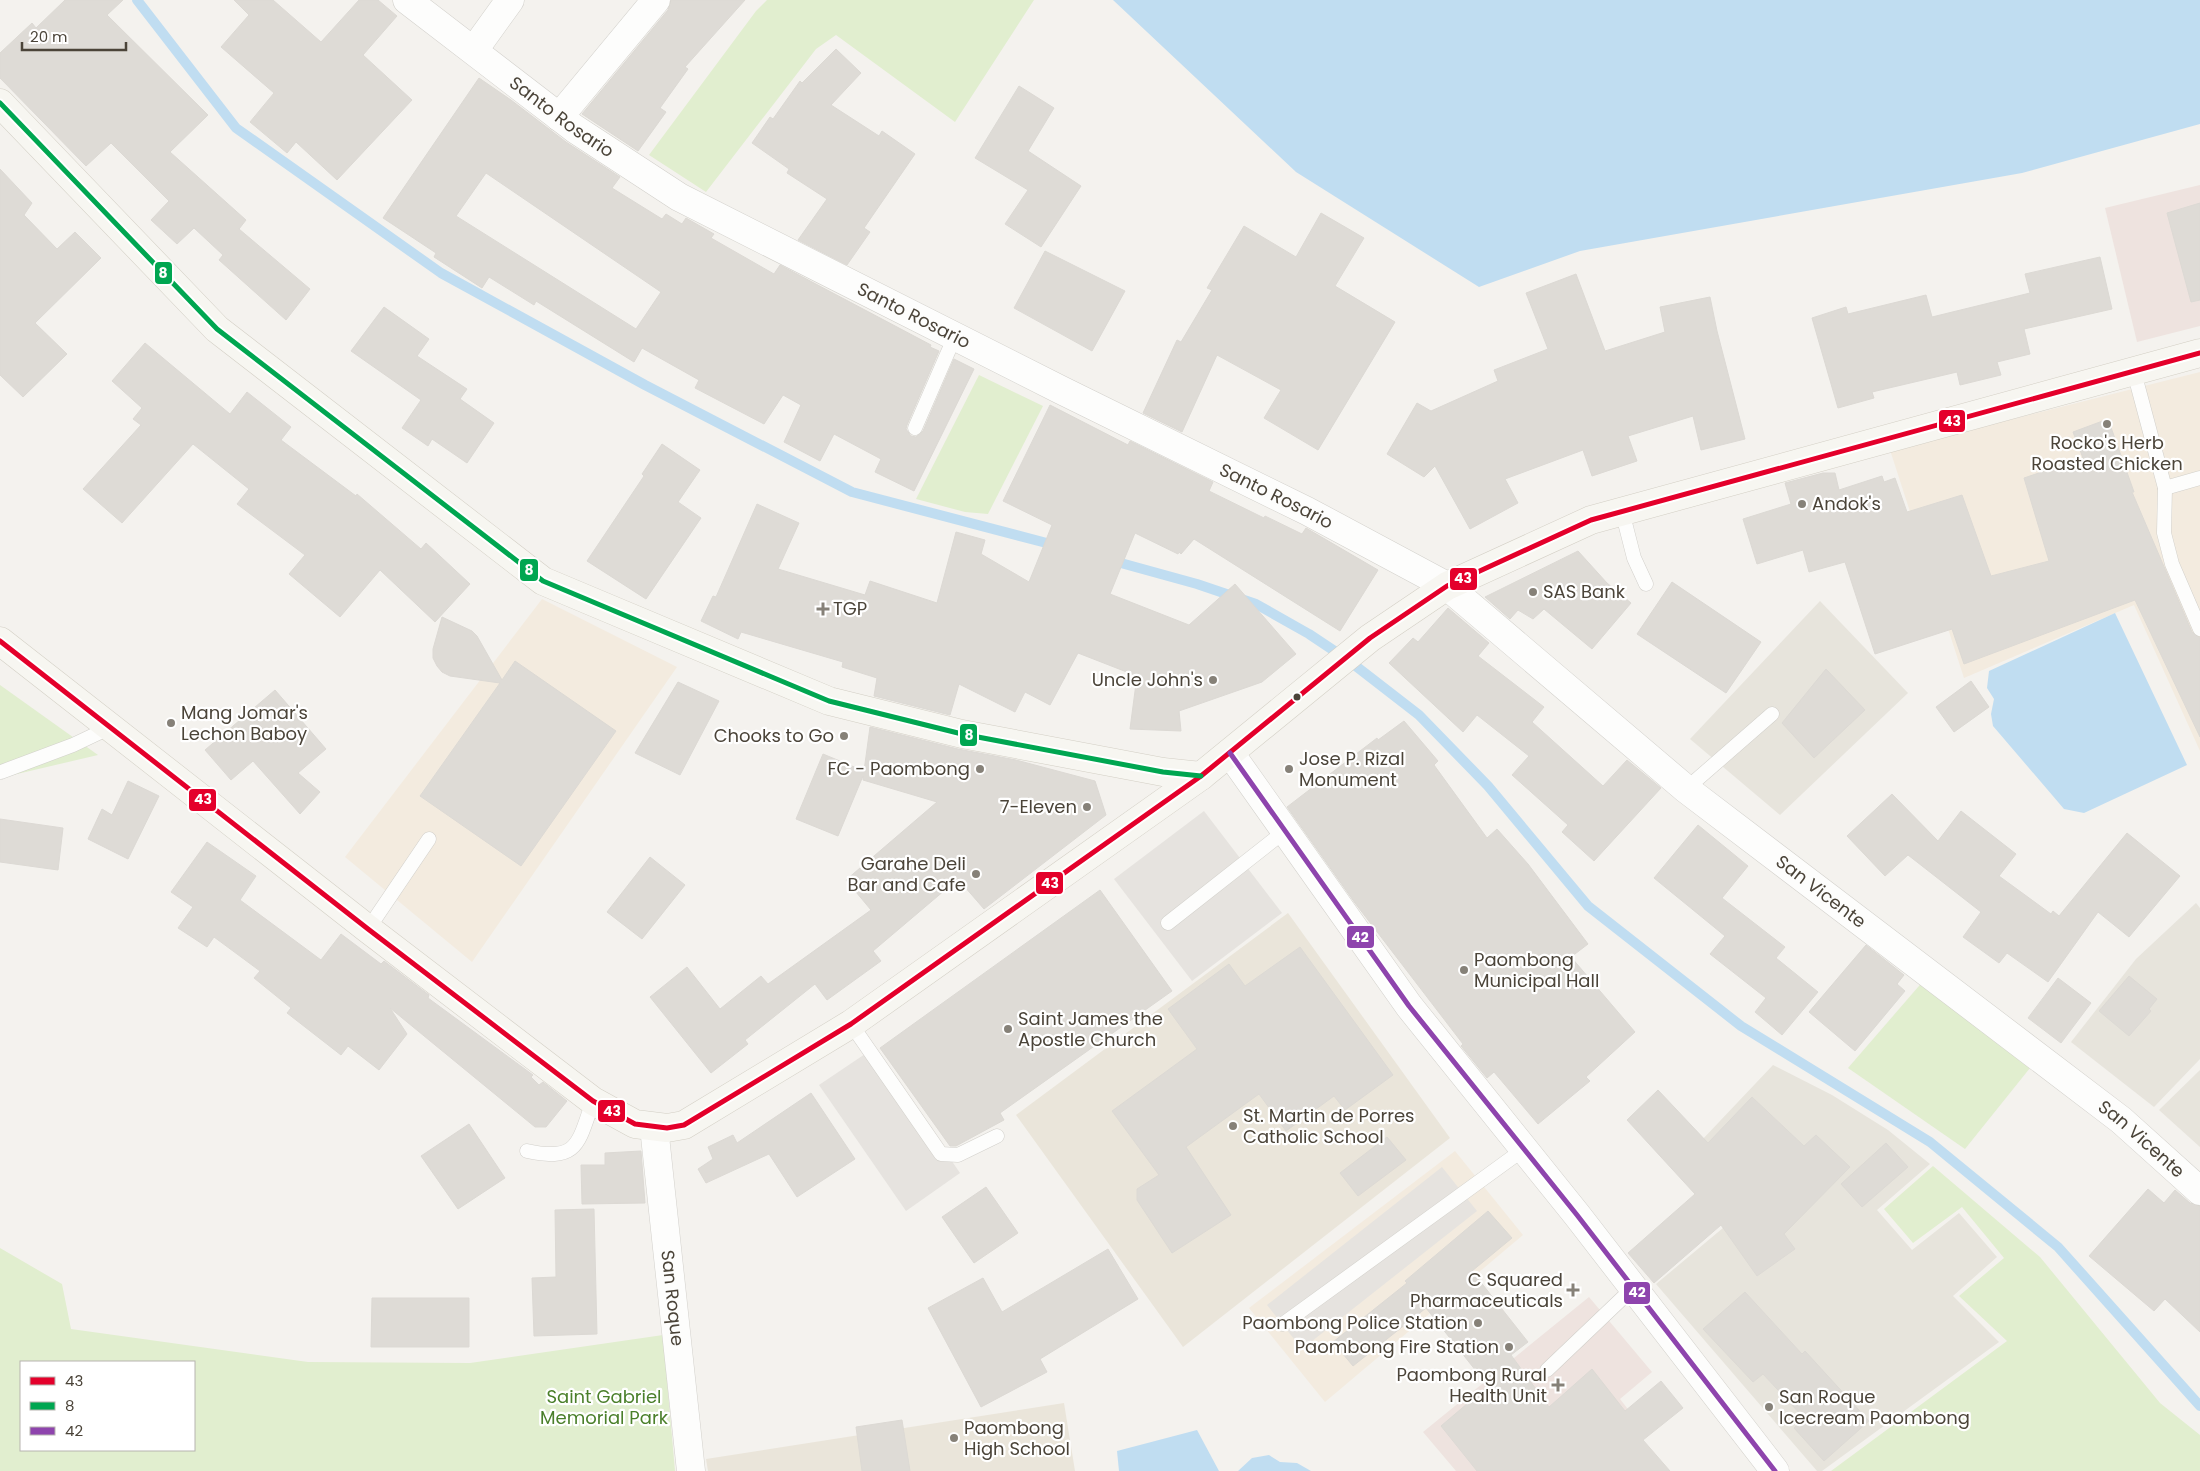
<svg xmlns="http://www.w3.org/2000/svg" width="2200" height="1471" font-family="Poppins,sans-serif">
<rect width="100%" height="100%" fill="#f4f2ee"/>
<g fill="#e7e4dc">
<polygon points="1820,601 1908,693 1780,815 1690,739"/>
<polygon points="2196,903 2200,908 2200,1059 2154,1107 2071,1042 2136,959"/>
<polygon points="1773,1065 1832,1095 1888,1130 1930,1164 1877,1210 1912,1250 1959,1213 1997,1257 1953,1296 1999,1342 1822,1471 1817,1471 1656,1284 1760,1197 1701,1141"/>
<polygon points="2200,1070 2200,1147 2159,1110"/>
</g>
<g fill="#f3ebdf">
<polygon points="2200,372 2200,751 2134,605 1964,678 1890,450"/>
<polygon points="542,599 677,667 472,962 345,857"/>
<polygon points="1455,1151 1523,1235 1325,1402 1249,1308"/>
</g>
<g fill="#eae5da">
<polygon points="1288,913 1450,1138 1183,1347 1016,1115"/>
<polygon points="1064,1403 1075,1471 708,1471 706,1459"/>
</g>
<g fill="#eee3df">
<polygon points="2200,185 2200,326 2137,342 2105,208"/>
<polygon points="1589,1297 1652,1372 1620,1399 1641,1426 1591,1471 1456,1471 1423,1432"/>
</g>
<g fill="#e1eecf" fill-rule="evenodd">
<polygon points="767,0 1034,0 955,122 836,35 816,49 706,192 649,155 756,11"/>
<polygon points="979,375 1043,406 988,514 965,512 916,499"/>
<polygon points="0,685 98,755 0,778"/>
<polygon points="1925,979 2034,1063 1965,1149 1848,1068"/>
<polygon points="1933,1166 2040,1257 2160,1403 2200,1435 2200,1471 1831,1471 2007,1341 1959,1296 2004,1258 1962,1207 1913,1243 1884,1209"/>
<path d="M 0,1248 L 62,1284 L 71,1329 L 308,1362 L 470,1363 L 663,1335 L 675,1471 L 0,1471 ZM 21,1362 L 194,1362 L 194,1450 L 21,1450 Z"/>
</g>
<g fill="#e6e3df">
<polygon points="1204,811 1282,913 1192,981 1114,879"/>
<polygon points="874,1048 960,1173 906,1211 819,1085"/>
<polygon points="1442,1167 1477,1211 1302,1349 1267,1305"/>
</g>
<g fill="#c0ddf1">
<polygon points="1113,0 2200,0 2200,124 2022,173 1580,251 1479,287 1296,172"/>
<polygon points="2115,613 2187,765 2084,813 2064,809 1993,726 1991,714 1994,699 1987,688 1989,671"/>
<polygon points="1197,1430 1219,1471 1119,1471 1117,1451"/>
<polygon points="1269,1455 1280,1462 1297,1463 1311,1471 1238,1471 1252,1458"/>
</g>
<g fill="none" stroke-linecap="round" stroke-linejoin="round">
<g stroke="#c0ddf1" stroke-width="10">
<polyline points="137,0 236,128 441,273 645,385 852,492 1058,546"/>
<polyline points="1110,560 1197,584 1256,604 1309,634 1348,660 1419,715 1488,786 1588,906 1741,1026 1930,1142 2058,1247 2200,1406"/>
</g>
</g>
<g fill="#dedbd6" stroke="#dcd9d4" fill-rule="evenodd">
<polygon points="65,0 123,0 107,15 208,115 170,152 246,220 239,229 310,289 286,320 219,260 223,255 194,228 177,244 151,220 169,201 111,143 86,166 0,78 0,53 32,23 36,28"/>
<polygon points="234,0 273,0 321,42 359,0 378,0 397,16 363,55 412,100 337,180 296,142 287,153 250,122 274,93 221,47 249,15"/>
<polygon points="671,0 745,0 685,67 688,69 660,108 666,112 638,151 582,114 668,10"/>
<polygon points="836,49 861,73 831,105 879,136 882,131 915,154 864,228 870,232 847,265 798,240 827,199 787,173 789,169 752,143 770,117 773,119 800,81 802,83"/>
<path d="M 479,78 L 511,100 L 566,142 L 620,177 L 612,188 L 662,219 L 666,214 L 682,224 L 686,218 L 714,234 L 711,238 L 774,274 L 780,265 L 931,345 L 930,347 L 939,351 L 907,425 L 906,429 L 911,436 L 916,437 L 923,431 L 954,359 L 974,369 L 914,491 L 875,472 L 881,459 L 834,434 L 820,461 L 784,442 L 801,405 L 783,395 L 764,424 L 695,388 L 699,380 L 642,348 L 634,362 L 536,301 L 534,305 L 489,277 L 482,288 L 434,257 L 436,253 L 383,218 ZM 486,173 L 661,292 L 636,329 L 456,216 Z"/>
<polygon points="1019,86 1054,108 1028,151 1081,186 1041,247 1005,224 1028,190 975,158"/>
<polygon points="0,169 32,203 24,215 57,249 75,232 101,258 35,323 67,354 23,397 0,375"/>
<polygon points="2200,203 2200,300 2191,302 2167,213"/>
<polygon points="1321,213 1364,238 1335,286 1395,322 1318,450 1264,418 1281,390 1217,355 1182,432 1143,413 1177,340 1181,342 1212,290 1207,288 1244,226 1296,257"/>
<polygon points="1045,251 1125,291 1092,351 1014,308"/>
<polygon points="2100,257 2112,309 2024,329 2030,354 1997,362 2001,375 1960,385 1957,372 1872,392 1874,398 1838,408 1812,318 1846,307 1848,314 1926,295 1932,317 2030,293 2025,274"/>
<polygon points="1576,274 1605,351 1665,332 1660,307 1710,297 1717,331 1745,439 1701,450 1693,416 1628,436 1637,461 1592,476 1583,450 1505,479 1518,503 1470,529 1435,466 1424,477 1387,454 1417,403 1431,411 1498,381 1494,370 1548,349 1526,293"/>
<polygon points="384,307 429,339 417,356 467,389 460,399 494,423 467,463 432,439 428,446 402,428 421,400 351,351"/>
<polygon points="145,343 230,414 247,392 291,427 281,440 356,496 357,494 421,549 426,543 470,584 435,622 380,570 340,617 289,574 305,555 237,504 249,489 193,444 122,523 83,489 141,425 133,419 142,408 112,381"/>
<polygon points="1050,405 1128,445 1130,441 1213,482 1209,491 1264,518 1265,516 1302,534 1306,528 1378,570 1340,631 1194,539 1181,554 1179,552 1178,554 1135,533 1110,594 1189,625 1235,584 1296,654 1262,682 1179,711 1181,731 1130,729 1137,676 1078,653 1050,705 1025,692 1015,712 959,684 950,715 874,696 877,678 842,667 843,662 741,632 738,639 701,621 713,596 716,597 757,504 799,523 778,569 865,595 870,581 937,603 956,532 985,540 981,554 1029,582 1052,525 1003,501"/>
<polygon points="2108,419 2134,492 2132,492 2192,632 2200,638 2200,737 2135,600 1964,664 1952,629 1875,654 1845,562 1809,572 1803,550 1757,564 1743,519 1791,504 1785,483 1823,473 1835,473 1839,490 1882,476 1884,482 1895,478 1907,512 1962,495 1991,576 2049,561 2024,478 2083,458 2073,432"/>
<polygon points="662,444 700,470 678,502 701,518 646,599 587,561 644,476 642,474"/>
<polygon points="1578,551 1607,583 1631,603 1592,649 1544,609 1533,619 1518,610 1510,619 1485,597"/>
<polygon points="1672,582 1761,642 1726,693 1637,634"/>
<polygon points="1448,608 1489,643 1478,656 1544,707 1532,722 1603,786 1627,760 1661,788 1594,861 1562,832 1568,825 1512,775 1529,756 1477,715 1463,732 1389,663 1413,638 1418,642"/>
<polygon points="442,617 472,631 477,636 502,680 515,661 616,731 521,866 420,796 500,683 450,676 442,672 437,666 433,658 433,649"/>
<polygon points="1826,669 1865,710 1814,758 1782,723"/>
<polygon points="1971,681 1989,707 1954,732 1936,707"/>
<polygon points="678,682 719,701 680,775 635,753"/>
<polygon points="275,690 326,749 298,773 320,792 300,814 253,761 231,780 205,750"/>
<polygon points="1404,721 1438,761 1434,765 1487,838 1497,829 1528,864 1588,944 1571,957 1635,1032 1586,1077 1590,1081 1538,1124 1494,1072 1487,1078 1461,1046 1463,1044 1355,903 1287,807 1377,738 1378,740"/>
<polygon points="870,727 958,749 1016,760 1095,781 1106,815 984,909 958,879 873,951 881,961 827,1000 815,984 745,1040 748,1044 711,1073 650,997 687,967 720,1009 761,976 768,984 871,910 846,880 937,802 863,780 863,776 838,836 796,819 823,754 864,771"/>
<polygon points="128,781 159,796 128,859 88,839 102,809 112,815"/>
<polygon points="1892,794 1938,841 1961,811 2016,854 1999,876 2051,914 2053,911 2059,916 2127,833 2180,876 2129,937 2098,912 2048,982 2007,953 1999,963 1963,937 1981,912 1908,855 1885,876 1847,836"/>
<polygon points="0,819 63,828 58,870 0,862"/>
<polygon points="1698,825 1748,866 1722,898 1785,947 1776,958 1818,992 1782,1035 1755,1012 1766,998 1710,954 1725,936 1654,878"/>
<polygon points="207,842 256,876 240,900 321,960 341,934 381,964 384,961 429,995 428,998 533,1075 531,1077 539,1085 543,1082 567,1101 546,1127 535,1127 390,1008 407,1034 379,1070 348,1046 341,1055 287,1013 291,1008 254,978 260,971 214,937 207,947 178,928 193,907 171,892"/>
<polygon points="650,857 685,885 642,939 607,912"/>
<polygon points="1100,890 1172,991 1000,1113 1004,1120 956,1146 950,1146 880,1048"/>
<polygon points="1866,945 1904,975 1897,984 1905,991 1855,1051 1809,1012"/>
<polygon points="1300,947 1393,1075 1345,1110 1334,1096 1286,1131 1259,1094 1186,1147 1231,1215 1172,1253 1137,1200 1137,1189 1159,1175 1112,1111 1197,1049 1168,1009 1229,964 1245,986"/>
<polygon points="2129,976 2157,999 2149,1009 2151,1011 2129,1036 2099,1011"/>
<polygon points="2058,978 2091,1003 2061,1043 2028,1018"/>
<polygon points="1658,1090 1708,1143 1752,1097 1804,1146 1816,1135 1850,1167 1784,1234 1795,1249 1757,1276 1721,1225 1654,1283 1628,1253 1695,1194 1627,1120"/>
<polygon points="811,1093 855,1159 797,1197 769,1154 706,1183 698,1169 713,1159 708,1147 733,1135 737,1143"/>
<polygon points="469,1124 505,1178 458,1209 421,1156"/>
<polygon points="1387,1137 1406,1160 1358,1196 1340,1173"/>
<polygon points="1886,1143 1908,1167 1862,1207 1841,1184"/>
<polygon points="641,1151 645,1203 582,1204 581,1165 605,1165 605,1153"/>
<polygon points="986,1187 1018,1233 974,1263 942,1217"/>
<polygon points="2148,1189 2164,1203 2175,1190 2190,1203 2200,1206 2200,1332 2165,1299 2154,1311 2089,1256"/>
<polygon points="594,1209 597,1334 534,1336 532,1278 556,1277 555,1210"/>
<polygon points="1488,1211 1512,1238 1472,1271 1528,1342 1511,1355 1549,1407 1592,1369 1625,1411 1661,1381 1683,1408 1643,1440 1670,1471 1477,1471 1441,1426 1488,1386 1426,1308 1353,1366 1333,1342 1407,1283 1405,1281"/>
<polygon points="1108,1249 1138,1299 1040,1359 1047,1372 981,1407 928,1308 983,1278 1002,1312"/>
<polygon points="1745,1292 1802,1354 1805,1351 1869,1421 1824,1461 1794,1428 1804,1418 1763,1374 1753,1382 1703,1329"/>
<polygon points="372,1298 469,1298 469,1347 371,1347"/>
<polygon points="902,1420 910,1471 862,1471 856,1427"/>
</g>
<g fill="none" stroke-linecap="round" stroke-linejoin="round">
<g stroke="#d2d0cb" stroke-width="15">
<g id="service">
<polyline points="2134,372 2165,488 2200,478"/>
<polyline points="915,428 955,336"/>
<polyline points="2165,488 2164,533 2172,564 2200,629"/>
<polyline points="1622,511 1634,558 1646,584"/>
<polyline points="1,772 73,745 111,727"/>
<polyline points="1686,789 1772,714"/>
<polyline points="1168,923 1285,831"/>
<polyline points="368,929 429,839"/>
<polyline points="851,1024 941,1154 958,1155 997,1136"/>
<path d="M 527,1151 C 578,1162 578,1144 593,1101"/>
<polyline points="1283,1324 1524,1149"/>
<polyline points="1547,1370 1633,1288"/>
</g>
</g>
<g stroke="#d2d0cb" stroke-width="29">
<g id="minor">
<path id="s1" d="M 407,0 L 575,129 L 679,197 L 1061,390 L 1307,511 L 1447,586 L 1686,789 L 2121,1120 L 2200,1191"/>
<polyline points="474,50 510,0"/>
<polyline points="559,117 656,0"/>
<path id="s2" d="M 654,1127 L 691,1471"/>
</g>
</g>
<g stroke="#d2d0cb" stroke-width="29">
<polyline id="tertiary" points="1230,753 1409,1006 1577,1215 1775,1471"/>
</g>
<g stroke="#d3cfc5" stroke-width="29">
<g id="secondary">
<polyline points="0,103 217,329 543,581 829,701 962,734 1163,772 1201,776"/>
<polyline points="0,641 368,929 593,1101 635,1124 667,1128 684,1125 851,1024 1201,776 1370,638 1447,586 1591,520 2200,353"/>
</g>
</g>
<use href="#service" stroke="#fdfdfc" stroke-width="14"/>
<use href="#minor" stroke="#fdfdfc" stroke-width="28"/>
<use href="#tertiary" stroke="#fdfdfc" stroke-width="28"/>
<use href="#secondary" stroke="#f7f6f1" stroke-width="28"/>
<g stroke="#fff" stroke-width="9">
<polyline id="bus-1" points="0,641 368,929 593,1101 635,1124 667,1128 684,1125 851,1024 1201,776 1370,638 1447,586 1591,520 2200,353"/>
</g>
<g stroke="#fff" stroke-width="9">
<polyline id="bus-2" points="0,103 217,329 543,581 829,701 962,734 1163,772 1201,776"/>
</g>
<g stroke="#fff" stroke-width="9">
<polyline id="bus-3" points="1230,753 1409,1006 1577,1215 1775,1471"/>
</g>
<use href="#bus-1" stroke="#e4002b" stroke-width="5"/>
<use href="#bus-2" stroke="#00a651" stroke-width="5"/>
<use href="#bus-3" stroke="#8e44ad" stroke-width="5"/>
</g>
<g fill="#868178" stroke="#fff" stroke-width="2">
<circle cx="2107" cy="424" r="5"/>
<circle cx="1802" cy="504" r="5"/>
<circle cx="1533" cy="592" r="5"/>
<path d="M820.5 601.5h5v5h5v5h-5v5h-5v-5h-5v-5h5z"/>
<circle cx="1213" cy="680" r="5"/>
<circle cx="171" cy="723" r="5"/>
<circle cx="844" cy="736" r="5"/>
<circle cx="980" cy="769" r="5"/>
<circle cx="1289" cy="769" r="5"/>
<circle cx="1087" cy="807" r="5"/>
<circle cx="976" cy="874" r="5"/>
<circle cx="1464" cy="970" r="5"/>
<circle cx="1008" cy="1029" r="5"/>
<circle cx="1233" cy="1126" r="5"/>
<path d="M1570.5 1282.5h5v5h5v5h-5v5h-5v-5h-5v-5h5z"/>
<circle cx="1478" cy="1323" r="5"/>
<circle cx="1509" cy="1347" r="5"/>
<path d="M1555.5 1377.5h5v5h5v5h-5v5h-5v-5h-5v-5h5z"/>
<circle cx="1769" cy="1407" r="5"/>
<circle cx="954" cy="1438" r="5"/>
</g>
<circle fill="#4b4439" stroke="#fff" stroke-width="2" cx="1297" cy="697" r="4.5"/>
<g text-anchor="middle" stroke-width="4.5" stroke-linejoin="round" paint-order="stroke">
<g font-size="18" fill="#4b4439" stroke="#fff">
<text dy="6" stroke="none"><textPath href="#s1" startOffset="194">Santo Rosario</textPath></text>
<text dy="6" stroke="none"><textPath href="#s1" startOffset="599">Santo Rosario</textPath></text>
<text dy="6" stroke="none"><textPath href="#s1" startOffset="1004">Santo Rosario</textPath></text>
<text dy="6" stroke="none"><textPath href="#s1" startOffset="1680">San Vicente</textPath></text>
<text dy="6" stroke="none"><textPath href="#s1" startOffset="2085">San Vicente</textPath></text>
<text dy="6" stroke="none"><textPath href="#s2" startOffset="172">San Roque</textPath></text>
</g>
<g font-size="18" fill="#4b4439" stroke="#fff" text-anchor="start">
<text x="2107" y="449" text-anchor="middle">Rocko's Herb<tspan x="2107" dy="21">Roasted Chicken</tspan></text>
<text x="1812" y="510">Andok's</text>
<text x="1543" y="598">SAS Bank</text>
<text x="833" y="615">TGP</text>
<text x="1203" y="686" text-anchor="end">Uncle John's</text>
<text x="181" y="719">Mang Jomar's<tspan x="181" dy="21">Lechon Baboy</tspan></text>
<text x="834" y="742" text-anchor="end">Chooks to Go</text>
<text x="1299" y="765">Jose P. Rizal<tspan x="1299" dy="21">Monument</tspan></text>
<text x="970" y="775" text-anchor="end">FC - Paombong</text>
<text x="1077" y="813" text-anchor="end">7-Eleven</text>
<text x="966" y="870" text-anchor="end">Garahe Deli<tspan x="966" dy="21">Bar and Cafe</tspan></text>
<text x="1474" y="966">Paombong<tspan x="1474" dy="21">Municipal Hall</tspan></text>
<text x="1018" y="1025">Saint James the<tspan x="1018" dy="21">Apostle Church</tspan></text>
<text x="1243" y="1122">St. Martin de Porres<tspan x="1243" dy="21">Catholic School</tspan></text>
<text x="1563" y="1286" text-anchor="end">C Squared<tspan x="1563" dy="21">Pharmaceuticals</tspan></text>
<text x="1468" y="1329" text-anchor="end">Paombong Police Station</text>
<text x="1499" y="1353" text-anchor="end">Paombong Fire Station</text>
<text x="1547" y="1381" text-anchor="end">Paombong Rural<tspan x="1547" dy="21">Health Unit</tspan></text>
<text x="1779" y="1403">San Roque<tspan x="1779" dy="21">Icecream Paombong</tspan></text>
<text x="964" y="1434">Paombong<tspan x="964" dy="21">High School</tspan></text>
</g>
<g font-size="18" fill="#4a7f2a" stroke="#fff">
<text x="604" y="1403">Saint Gabriel<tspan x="604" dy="21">Memorial Park</tspan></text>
</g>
</g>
<g stroke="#fff" stroke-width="2">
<rect x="154" y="261" width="19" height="24" rx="5" fill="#00a651"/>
<rect x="1938" y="409" width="28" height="24" rx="5" fill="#e4002b"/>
<rect x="519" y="558" width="20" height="24" rx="5" fill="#00a651"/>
<rect x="1449" y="567" width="29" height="24" rx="5" fill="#e4002b"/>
<rect x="959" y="723" width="19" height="24" rx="5" fill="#00a651"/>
<rect x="188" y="788" width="29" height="24" rx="5" fill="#e4002b"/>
<rect x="1035" y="871" width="29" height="24" rx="5" fill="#e4002b"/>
<rect x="1346" y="925" width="29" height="24" rx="5" fill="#8e44ad"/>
<rect x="597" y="1099" width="29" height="24" rx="5" fill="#e4002b"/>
<rect x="1623" y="1281" width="28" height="24" rx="5" fill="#8e44ad"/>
</g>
<g font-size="14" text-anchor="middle" font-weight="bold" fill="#fff">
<text x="163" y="278">8</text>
<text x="1952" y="426">43</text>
<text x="529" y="575">8</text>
<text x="1463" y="583">43</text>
<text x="969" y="740">8</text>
<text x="203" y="804">43</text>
<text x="1050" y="888">43</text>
<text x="1360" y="942">42</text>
<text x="612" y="1116">43</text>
<text x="1637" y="1297">42</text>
</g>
<rect x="20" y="1361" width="175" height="90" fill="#ffffff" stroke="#b7b4b0"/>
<rect x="30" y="1377" width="25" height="8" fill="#e4002b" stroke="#b7b4b0"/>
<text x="65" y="1386" font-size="15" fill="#4b4439">43</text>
<rect x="30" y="1402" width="25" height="8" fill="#00a651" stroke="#b7b4b0"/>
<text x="65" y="1411" font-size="15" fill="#4b4439">8</text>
<rect x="30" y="1427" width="25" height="8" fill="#8e44ad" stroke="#b7b4b0"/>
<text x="65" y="1436" font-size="15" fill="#4b4439">42</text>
<path d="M22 42v8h104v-8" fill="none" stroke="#4b4439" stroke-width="2.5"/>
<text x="30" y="42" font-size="15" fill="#4b4439" stroke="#ffffff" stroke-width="4" paint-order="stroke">20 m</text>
</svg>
